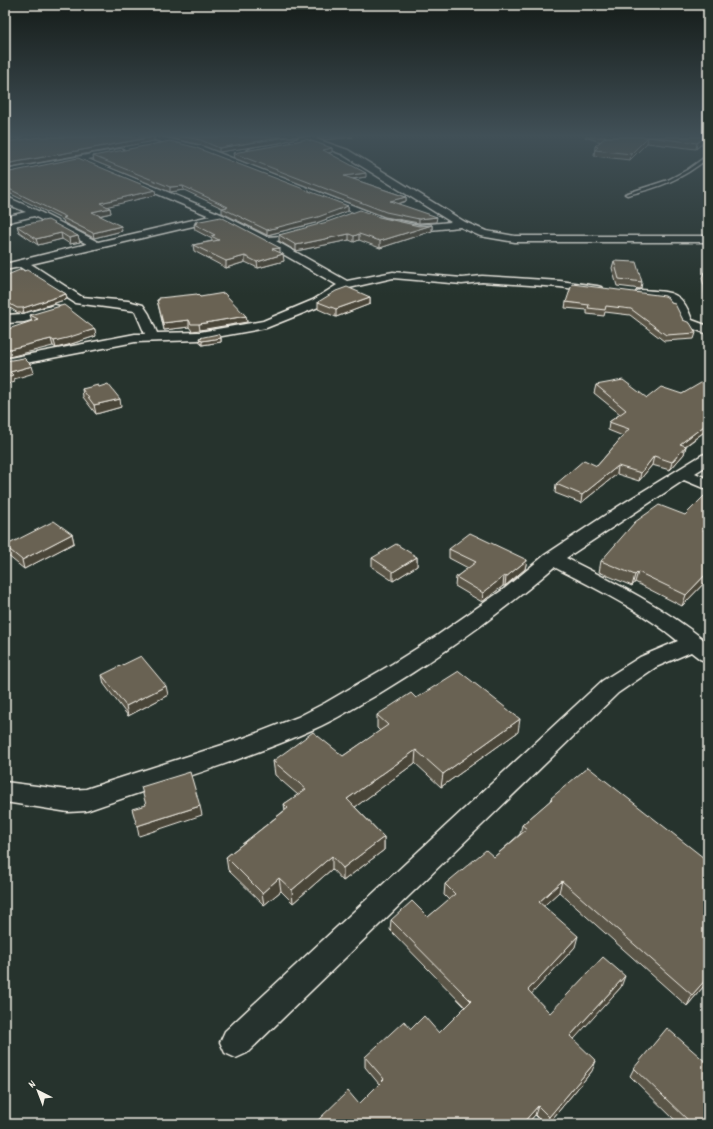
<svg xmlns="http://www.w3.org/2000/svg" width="713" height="1129" font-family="Dekko,sans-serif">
<rect width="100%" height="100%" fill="#26332d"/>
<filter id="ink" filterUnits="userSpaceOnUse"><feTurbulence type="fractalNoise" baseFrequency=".025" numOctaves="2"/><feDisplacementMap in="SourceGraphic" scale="8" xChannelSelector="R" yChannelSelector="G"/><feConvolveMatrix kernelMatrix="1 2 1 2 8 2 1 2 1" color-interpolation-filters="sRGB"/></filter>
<g filter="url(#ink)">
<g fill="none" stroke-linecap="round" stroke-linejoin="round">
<g stroke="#f4f1e8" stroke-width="3">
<path id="lane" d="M 708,155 L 708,158 C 682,179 659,188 627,195 L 625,194 L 668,180 L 687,170 Z"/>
</g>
<g stroke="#f4f1e8" stroke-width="3">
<g id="street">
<polygon points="5,137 14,137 22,141 18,143 5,139"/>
<polygon points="149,137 161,137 201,146 385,218 419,225 451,222 342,154 306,141 252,152 248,150 252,148 299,138 298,137 319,137 316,139 348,150 465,222 486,231 515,236 708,236 708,242 515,242 480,236 460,227 419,231 379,222 195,150 150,139"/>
<path d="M 120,149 L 123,149 L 123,153 L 88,159 L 223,215 L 267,237 L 282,236 L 283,238 L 282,240 L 276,241 L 347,281 L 393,272 L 462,278 L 482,276 L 560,281 L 597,286 L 601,287 L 603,289 L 601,291 L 597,292 L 560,287 L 482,282 L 462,284 L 393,278 L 349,288 L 321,306 L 266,328 L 200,340 L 135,342 L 5,367 L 5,359 L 135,334 L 145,334 L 135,311 L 75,303 L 20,267 L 5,270 L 5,264 L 87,244 L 34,216 L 5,223 L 5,217 L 26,212 L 5,203 L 5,196 L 38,211 L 98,242 L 210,216 L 79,161 L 5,176 L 5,170 ZM 219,220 L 262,242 L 337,285 L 313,300 L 263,321 L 200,332 L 157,333 L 149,314 L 143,305 L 128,301 L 82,297 L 31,264 Z"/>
<path d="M 641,290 C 670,292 682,290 692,320 L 708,326 L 708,334 L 683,325 L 675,306 L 672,303 L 662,299 L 637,297 L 635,294 L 637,291 Z"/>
<polygon points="55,305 59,306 61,309 59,312 24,322 5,323 5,315 23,314"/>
<path d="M 708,453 L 708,465 L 695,473 L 708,479 L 708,490 L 684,480 L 566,558 C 616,583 665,608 708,643 L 708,662 L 700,659 L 691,652 L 656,667 L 618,693 L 247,1053 L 236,1058 L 225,1053 L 220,1042 L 225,1031 L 602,681 L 640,657 L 678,641 C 642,611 595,588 554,567 C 498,616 438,658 375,696 C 355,707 335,720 314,729 C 240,762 162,784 86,811 L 68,812 L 5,802 L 5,782 L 68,790 L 86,789 L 244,738 L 298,717 L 325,703 L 392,664 L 438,635 L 504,589 L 545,555 L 619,506 L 702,455 Z"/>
</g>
</g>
<use href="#lane" fill="#26332d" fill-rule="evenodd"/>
<use href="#street" fill="#26332d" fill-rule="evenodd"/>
</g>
<g fill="#5a5447" stroke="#f4f1e8">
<polygon points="166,137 297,137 297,138 279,143 219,152 201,145"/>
<polygon points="319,137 353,137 323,140 319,139"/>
<polygon points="585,137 708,137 708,138 696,149 647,143 630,160 594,156 595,146 601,142"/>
<polygon points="332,148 332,152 329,153 366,177 353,179 406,197 406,201 397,204 436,222 419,223 385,217 234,158 233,153"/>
<polygon points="93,156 348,206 348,211 319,222 267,235 222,213 222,208 184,190 170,192 94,161"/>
<polygon points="5,173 156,195 107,206 110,208 111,213 99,216 122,231 94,238 64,223 63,220 5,191"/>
<polygon points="379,217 419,226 432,225 432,231 380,248 359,240 354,242 349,240 296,251 279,241 279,235"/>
<polygon points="195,222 280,253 284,261 258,268 245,262 226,268 194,251 193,245 212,241 212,239 195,230 194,224 195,224"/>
<polygon points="17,226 78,236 80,242 70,244 62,239 38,245 19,232"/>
<polygon points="614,261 642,282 641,289 617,286 612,268"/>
<polygon points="708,270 708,325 706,324 704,286 702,278 704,272"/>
<polygon points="24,271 66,294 67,299 24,313 18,313 5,305 5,276"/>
<polygon points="200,297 246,316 247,322 200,330 192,331 189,327 164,330 157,300"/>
<polygon points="370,297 370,304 336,317 318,309 318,302"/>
<polygon points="566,302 671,303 683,320 696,333 694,339 664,341 630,315 605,312 604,316 587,314 587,310 565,308"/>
<polygon points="30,315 96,336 68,345 56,348 53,346 32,321"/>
<polygon points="199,338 221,338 221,342 202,345 200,342"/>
<polygon points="708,381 708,429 686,446 684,454 670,470 652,465 639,481 617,474 581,503 555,493 556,484 597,466 623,436 608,430 609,422 620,414 594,393 596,385 647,398 682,394"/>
<polygon points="99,387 121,407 96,414 83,397 82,389"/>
<polygon points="708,493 708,529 706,531 708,532 708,579 682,606 635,582 632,586 599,572 601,561 685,515"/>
<polygon points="72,534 74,543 24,569 7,555 5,548 5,546"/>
<polygon points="449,549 527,560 525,569 505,586 503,586 482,602 455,586 456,577 468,568 449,558"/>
<polygon points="417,557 417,566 393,581 372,567 372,558"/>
<polygon points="102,675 168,695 128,716 104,684"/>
<polygon points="416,698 518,732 441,787 415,763 355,807 384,837 384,850 343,881 332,869 293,903 281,891 264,905 228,870 226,857 285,810 284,804 298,795 275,775 273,761 343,756 380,731 377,728 377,715"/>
<polygon points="551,798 704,858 708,855 708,981 687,1006 559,892 543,906 575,947 531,994 550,1013 621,987 573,1039 592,1071 548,1124 544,1124 535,1115 527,1124 317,1124 317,1121 359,1104 379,1084 365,1067 365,1057 411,1029 439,1033 465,1007 390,930 391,920 428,917 449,900 444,895 445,884 494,857 520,834 522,825 550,801"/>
<polygon points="634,1068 708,1124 679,1124 630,1076"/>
</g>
<g fill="#4a4539" stroke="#f4f1e8">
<polygon points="5,137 23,137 5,139"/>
<polygon points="154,137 154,141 5,169 5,164"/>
<polygon points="286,137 297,137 297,138 279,143 219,152 219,148"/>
<polygon points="323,137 353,137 323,140"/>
<polygon points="648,137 647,143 630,160 631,154"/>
<polygon points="705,137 708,137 708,138 696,149 697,143"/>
<polygon points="332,148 332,152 323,154 323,150"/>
<polygon points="366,173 366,177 344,180 344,176"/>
<polygon points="183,186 184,190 170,192 170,187"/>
<polygon points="155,190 156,195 101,208 100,203"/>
<polygon points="406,197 406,201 389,206 390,201"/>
<polygon points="348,206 348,211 319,222 267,235 267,230"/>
<polygon points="110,208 111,213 93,217 92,212"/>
<polygon points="437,217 436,222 419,223 419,219"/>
<polygon points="432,225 432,231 380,248 380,241"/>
<polygon points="121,226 122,231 94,238 93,233"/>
<polygon points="61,233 62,239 38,245 36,239"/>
<polygon points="349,234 349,240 296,251 296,245"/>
<polygon points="359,234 359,240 354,242 354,236"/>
<polygon points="78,236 80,242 70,244 69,238"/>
<polygon points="280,248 280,254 272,249"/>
<polygon points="283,254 284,261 258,268 257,262"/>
<polygon points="245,256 245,262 226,268 226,261"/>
<polygon points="66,294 67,299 24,313 23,308"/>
<polygon points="370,297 370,304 336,317 336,309"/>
<polygon points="246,316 247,322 200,330 199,324"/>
<polygon points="189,320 189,327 164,330 163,323"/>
<polygon points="95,329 96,336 68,345 56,348 54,341"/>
<polygon points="221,338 221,342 202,345 202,341"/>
<polygon points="51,339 53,346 5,358 5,350"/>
<polygon points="32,366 34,373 14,379 15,382 5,385 5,378 10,372"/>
<polygon points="120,399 121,407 96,414 94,405"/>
<polygon points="708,423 708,429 677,452 680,444"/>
<polygon points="686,446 684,454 670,470 672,462"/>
<polygon points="654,456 652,465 639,481 641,473"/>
<polygon points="618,466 617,474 581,503 582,495"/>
<polygon points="708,522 708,529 698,539 701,529"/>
<polygon points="72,534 74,543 24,569 22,560"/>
<polygon points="417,557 417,566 393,581 393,572"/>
<polygon points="527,560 525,569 505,586 506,577"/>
<polygon points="638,572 635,582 632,586 635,575"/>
<polygon points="708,572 708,579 682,606 686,595"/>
<polygon points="504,576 503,586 482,602 483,593"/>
<polygon points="166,686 168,695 128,716 126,706"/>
<polygon points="520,719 518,732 441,787 443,774"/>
<polygon points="416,750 415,763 347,813 347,799"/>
<polygon points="200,806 202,815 139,836 137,826"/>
<polygon points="384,837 384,850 343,881 343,868"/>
<polygon points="332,856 332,869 293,903 292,890"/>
<polygon points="279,878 281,891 264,905 262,893"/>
<polygon points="562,881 559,892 536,913 539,902"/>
<polygon points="578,936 575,947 525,1001 528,990"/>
<polygon points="625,976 621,987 567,1047 570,1036"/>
<polygon points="708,977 708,981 687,1006 692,995"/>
<polygon points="596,1061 592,1071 548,1124 547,1124 549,1117"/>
<polygon points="538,1106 535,1115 527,1124 522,1124"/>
</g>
<g fill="#696252" stroke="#f4f1e8">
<polygon points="40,137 153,137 5,164 5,142"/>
<polygon points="184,137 286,137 278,138 219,148 201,140"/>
<polygon points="604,137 705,137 697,143 648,137 631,154 595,150 598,147 595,146 606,137"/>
<polygon points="306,139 332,148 323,150 366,173 344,176 406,197 390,201 437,217 419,219 386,212 233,153 279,145"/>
<polygon points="170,141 194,147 348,206 318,217 267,230 222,208 228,207 183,186 170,187 93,156"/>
<polygon points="78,158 155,190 100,203 110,208 92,212 121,226 93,233 63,218 66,217 5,187 5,173"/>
<polygon points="360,210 379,217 419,226 432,225 380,241 359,234 354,236 349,234 296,245 279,235 327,222"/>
<polygon points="221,217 280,248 272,249 283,254 257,262 245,256 226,261 193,245 219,240 211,236 215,235 194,224 197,223 195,222"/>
<polygon points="48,220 78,236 69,238 61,233 36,239 17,226"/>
<polygon points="614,261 636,262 642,282 619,279"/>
<polygon points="22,269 24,271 27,270 66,294 23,308 17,308 5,301 5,276"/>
<polygon points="708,270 708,314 706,280 704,272"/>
<polygon points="572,284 665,296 668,298 671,303 675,304 683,320 690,323 696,333 666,335 631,309 606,306 605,310 588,308 589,305 566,302"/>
<polygon points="347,287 370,297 336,309 318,302 336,291"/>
<polygon points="224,293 246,316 199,324 191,324 189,320 163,323 157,300 159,300 159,298 197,294 200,297"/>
<polygon points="64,305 95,329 67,338 54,341 51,339 5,350 5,330 38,319 30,315"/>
<polygon points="218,334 221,338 202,341 199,338"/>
<polygon points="24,358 32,366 10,372 13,375 5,378 5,361"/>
<polygon points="623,380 647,398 661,387 682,394 706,380 708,381 708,423 680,444 686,446 672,462 654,456 641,473 618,466 582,495 556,484 584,460 597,466 629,429 609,422 626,410 596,385"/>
<polygon points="108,384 120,399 94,405 82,389 98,385 99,387"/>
<polygon points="707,493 708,493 708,522 701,529 708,532 708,572 686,595 638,572 635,575 601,561 635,522 659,505 685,515"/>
<polygon points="54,521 72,534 22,560 5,546"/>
<polygon points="470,533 527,560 506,577 504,576 483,593 456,577 476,562 449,549"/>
<polygon points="396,544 417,557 393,572 372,558"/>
<polygon points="141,656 166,686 126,706 102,675"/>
<polygon points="459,671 520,719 443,774 416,750 347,799 384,837 343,868 332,856 292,890 279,878 262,893 226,857 288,808 284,804 306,789 273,761 313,732 343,756 388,725 377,715 411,693 416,698"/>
<polygon points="588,767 704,858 707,855 708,855 708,977 692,995 562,881 539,902 578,936 528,990 550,1013 603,957 625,976 570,1036 596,1061 549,1117 538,1106 522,1124 319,1124 317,1121 348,1091 359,1104 384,1079 365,1057 404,1021 411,1029 424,1016 439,1033 471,1001 391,920 412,901 428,917 455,894 445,884 486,850 494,857 527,829 522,825 552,799 551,798"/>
<polygon points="190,772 200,806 137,826 132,809 146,805 141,787"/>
<polygon points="667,1028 708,1064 708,1124 692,1124 634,1068"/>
</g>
</g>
<linearGradient id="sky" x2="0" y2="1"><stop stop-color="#151c19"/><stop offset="0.46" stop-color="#415057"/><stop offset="1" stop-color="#415057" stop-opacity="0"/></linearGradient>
<rect width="713" height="295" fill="url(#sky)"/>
<rect width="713" height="1129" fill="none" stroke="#26332d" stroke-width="20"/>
<rect x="10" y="10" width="693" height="1109" fill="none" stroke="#f4f1e8" stroke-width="1.5" filter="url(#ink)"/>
<g transform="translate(38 1091) rotate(318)" stroke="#26332d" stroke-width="3" paint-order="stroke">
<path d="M0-3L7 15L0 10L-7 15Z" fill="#f4f1e8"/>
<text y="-6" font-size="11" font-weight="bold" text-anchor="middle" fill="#f4f1e8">N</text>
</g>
</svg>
